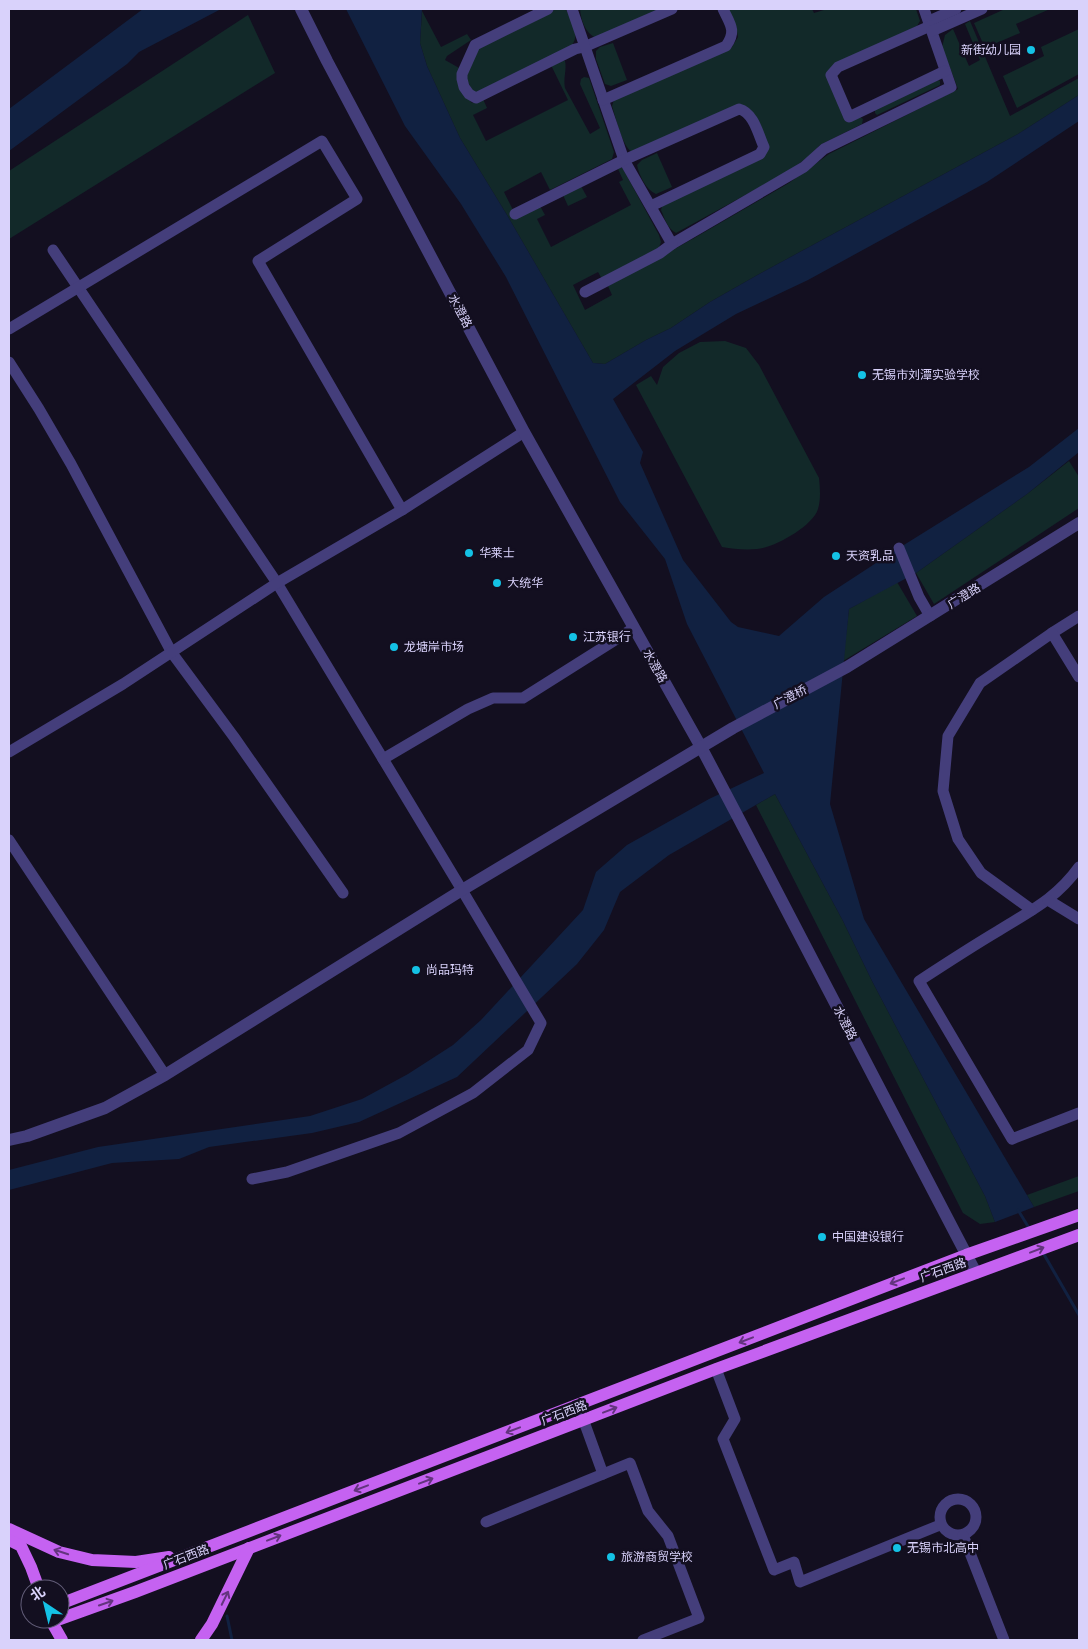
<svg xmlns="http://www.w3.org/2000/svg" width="1088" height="1649" font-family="'PT Sans Narrow','Noto Sans SC',sans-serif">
<rect width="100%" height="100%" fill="#130f20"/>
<g fill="#122929">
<path d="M 556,9 L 564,9 L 567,11 C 572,23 581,35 571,46 L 479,94 L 473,92 L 465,77 L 478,47 Z"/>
<path d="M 580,9 L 665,9 L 596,38 C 585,33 581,20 580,9 Z"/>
<path d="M 728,9 L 812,9 L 814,13 L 827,9 L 916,9 L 920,21 L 917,26 L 835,65 L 846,122 L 859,116 L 863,119 L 862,124 L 820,145 L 808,157 L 789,171 L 676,233 C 667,228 665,219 661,210 L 663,203 L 763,156 L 748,108 L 632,152 C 622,146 616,118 612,106 L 615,97 L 732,47 L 738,37 L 736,27 Z"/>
<polygon points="1005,9 1050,9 1016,24 1020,33 985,48 974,23"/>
<path d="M 422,11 L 441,47 L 467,34 L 471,40 L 447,56 L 445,60 L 461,69 L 465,95 L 472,103 L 483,99 L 487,108 L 473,115 L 486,141 L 568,100 L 551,65 L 562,60 L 565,61 C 567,70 563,78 565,88 L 590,134 L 600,128 L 580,84 L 581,79 L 584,77 L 589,78 L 614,152 L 612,159 L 550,190 L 541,172 L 504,192 L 517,218 L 540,206 L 545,215 L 537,219 L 551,247 L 631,205 L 619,182 L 623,180 L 618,169 L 622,167 L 659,235 L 661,242 L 658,250 L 602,279 L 598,272 L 573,285 L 585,310 L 612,295 L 608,286 L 696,237 L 789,183 L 829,154 L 958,89 L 942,47 L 945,35 L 953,29 L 969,66 L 980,60 L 965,24 L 970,21 L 1010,116 L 1079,78 L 1079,95 L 1018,134 L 761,273 L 710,302 L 671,328 L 646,340 L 605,364 L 593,363 L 507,215 L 460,138 L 427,66 L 420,43 Z"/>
<polygon points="248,15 275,73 9,239 9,171"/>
<polygon points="1079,29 1079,74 1017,108 1003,76 1044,56 1041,47"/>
<polygon points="613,43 627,80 611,86 605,84 596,59 596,51 600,47"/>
<polygon points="938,80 940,81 940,85 877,115 875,113 875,109"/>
<path d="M 657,153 L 672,187 L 656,194 C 646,190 639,175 637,165 L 642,160 Z"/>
<polygon points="581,186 587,197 568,206 563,195"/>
<path d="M 725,341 L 746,348 L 759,365 L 819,478 C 820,488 821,499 818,509 C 813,526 774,548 757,549 C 745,550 733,549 722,547 L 636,385 L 651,376 L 657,385 L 663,367 L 679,353 L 700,342 Z"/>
<polygon points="1069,461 1079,477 1079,508 934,604 916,573 1027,494"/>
<polygon points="897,582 917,616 843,661 849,609"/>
<polygon points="775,794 843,921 872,981 985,1196 995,1222 980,1224 963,1213 756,805"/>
<polygon points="1079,1176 1079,1191 1034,1207 1027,1195"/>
</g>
<g fill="#112141">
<polygon points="143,9 221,9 139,52 127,64 9,151 9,109"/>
<polygon points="346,9 422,9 420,43 427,66 460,138 507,215 593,363 605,364 646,340 671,328 710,302 761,273 1018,134 1079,95 1079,121 987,182 808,280 736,314 675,351 613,399 643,452 640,463 683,560 731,622 738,627 779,636 824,597 899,548 1029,467 1079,428 1079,452 1027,494 916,573 849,609 830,804 864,919 1034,1207 995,1222 985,1196 872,981 843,921 775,794 669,855 620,892 604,930 577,964 457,1077 359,1122 312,1133 209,1147 179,1159 112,1163 9,1190 9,1170 98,1147 310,1116 362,1099 408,1074 453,1045 481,1020 583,910 596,872 627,845 709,799 764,773 687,624 665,559 620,502 506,277 461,204 405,126"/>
</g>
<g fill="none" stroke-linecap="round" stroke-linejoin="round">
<g stroke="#112141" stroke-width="3">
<polyline points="1018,1210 1029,1228"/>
<polyline points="1042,1251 1079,1315"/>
<polyline points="227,1616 232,1640"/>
</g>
<g stroke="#443e7b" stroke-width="11">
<polyline points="548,9 475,45 462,74 462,79 464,87 469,94 476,98 575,49 584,47 672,9"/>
<polyline points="572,9 624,160 672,244 804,167 824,149 951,87 924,9"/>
<polyline points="929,21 956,9"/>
<polyline points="930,26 838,67 831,75 849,117 945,71"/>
<polyline points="932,31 982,9"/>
<path d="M 603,100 L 726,46 C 737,31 730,24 723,9"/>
<path d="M 515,214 L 624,160 L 739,109 C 754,113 758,134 764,147 L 760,154 L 651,206"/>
<polyline points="53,250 277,583 462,890 541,1023 528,1050 473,1093 399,1133 287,1172 252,1179"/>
<polyline points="585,292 660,253 672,244"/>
<polyline points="9,329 322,141 357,199 258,261 402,510"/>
<polyline points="9,362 39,409 71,464 172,653 234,737 343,893"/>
<polyline points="899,548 919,597 930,616"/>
<polyline points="1052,633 1079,616"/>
<polyline points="9,752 123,684 277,583 402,510 524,432"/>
<polyline points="383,759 468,709 493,698 523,698 634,628"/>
<polyline points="9,840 165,1075"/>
<path d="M 1079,867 C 1056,899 1030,911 998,931 C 971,947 945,964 919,981 L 1012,1139 L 1079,1113"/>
<polyline points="1048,900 1079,919"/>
<polyline points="1032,910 981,873 958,839 943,791 948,736 980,683 1052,633 1079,677"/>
<polyline points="716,1369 735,1419 723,1439 774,1570 794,1562 800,1582 940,1525"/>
<polyline points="578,1405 603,1474"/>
<circle cx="958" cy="1517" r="18"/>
<polyline points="486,1522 630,1463 648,1511 668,1536 699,1618 643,1640"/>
<polyline points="963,1535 1004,1640"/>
</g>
<g stroke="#443e7b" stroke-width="12">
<polyline points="301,9 327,61 524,432 701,747 739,819 976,1273"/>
<polyline points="9,1140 27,1136 105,1108 165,1075 462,890 733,728 847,667 1079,523"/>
</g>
<g stroke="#c562f1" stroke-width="12">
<polyline points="9,1529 59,1552 92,1560 136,1562 169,1557"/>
<polyline points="9,1540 21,1546 31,1567 39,1589"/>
<polyline points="60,1604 966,1255 1079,1215"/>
<polyline points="50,1619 62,1640"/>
<polyline points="60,1619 135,1592 716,1369 1079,1235"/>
<polyline points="201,1640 212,1624 249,1548"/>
</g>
</g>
<defs><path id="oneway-shaft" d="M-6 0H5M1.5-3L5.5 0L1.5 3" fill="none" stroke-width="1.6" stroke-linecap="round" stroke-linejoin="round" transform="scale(1.25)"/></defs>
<g stroke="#63347e">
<use href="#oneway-shaft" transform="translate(1037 1250) rotate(-21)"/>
<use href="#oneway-shaft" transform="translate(897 1281) rotate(159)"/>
<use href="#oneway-shaft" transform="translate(746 1340) rotate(159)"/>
<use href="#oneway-shaft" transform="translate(610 1410) rotate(-21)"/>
<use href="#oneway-shaft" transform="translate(513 1430) rotate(159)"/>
<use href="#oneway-shaft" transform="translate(426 1481) rotate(-21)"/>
<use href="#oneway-shaft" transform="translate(361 1488) rotate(159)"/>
<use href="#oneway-shaft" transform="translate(274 1538) rotate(-21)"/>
<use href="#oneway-shaft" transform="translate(61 1552) rotate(-162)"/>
<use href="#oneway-shaft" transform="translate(225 1598) rotate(-64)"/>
<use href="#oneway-shaft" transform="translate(106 1603) rotate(-19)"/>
</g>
<g fill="#14c2e5" stroke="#130f20" stroke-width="2">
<circle cx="1031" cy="50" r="5"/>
<circle cx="862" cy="375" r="5"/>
<circle cx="469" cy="553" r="5"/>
<circle cx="836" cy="556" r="5"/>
<circle cx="497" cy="583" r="5"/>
<circle cx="573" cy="637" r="5"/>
<circle cx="394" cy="647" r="5"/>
<circle cx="416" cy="970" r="5"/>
<circle cx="822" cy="1237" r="5"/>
<circle cx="897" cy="1548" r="5"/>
<circle cx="611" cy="1557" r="5"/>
</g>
<g text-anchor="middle" stroke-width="5" stroke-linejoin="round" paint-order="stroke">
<g font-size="12" fill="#d9d2fb" stroke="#130f20" text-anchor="start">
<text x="1021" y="54" text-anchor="end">新街幼儿园</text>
<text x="872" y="379">无锡市刘潭实验学校</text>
<text x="479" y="557">华莱士</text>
<text x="846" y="560">天资乳品</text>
<text x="507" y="587">大统华</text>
<text x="583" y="641">江苏银行</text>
<text x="404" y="651">龙塘岸市场</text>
<text x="426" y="974">尚品玛特</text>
<text x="832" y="1241">中国建设银行</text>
<text x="907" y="1552">无锡市北高中</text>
<text x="621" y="1561">旅游商贸学校</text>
</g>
<g font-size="12" fill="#d9d2fb" stroke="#130f20">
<text transform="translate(460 311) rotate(62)" y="4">水澄路</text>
<text transform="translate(964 596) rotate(-32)" y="4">广澄路</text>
<text transform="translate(655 666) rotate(61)" y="4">水澄路</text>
<text transform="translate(790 697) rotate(-28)" y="4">广澄桥</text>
<text transform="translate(845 1023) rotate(63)" y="4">水澄路</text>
<text transform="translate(943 1270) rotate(-20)" y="4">广石西路</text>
<text transform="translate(564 1413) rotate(-21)" y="4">广石西路</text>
<text transform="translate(186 1557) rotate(-21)" y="4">广石西路</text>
</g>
</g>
<rect width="1088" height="1649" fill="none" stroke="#d9d2fb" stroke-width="20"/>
<g transform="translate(45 1604) rotate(325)"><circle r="24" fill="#130f20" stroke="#625d78"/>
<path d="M0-4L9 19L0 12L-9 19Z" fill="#14c2e5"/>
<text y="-8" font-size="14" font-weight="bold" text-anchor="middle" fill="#d9d2fb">北</text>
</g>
</svg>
